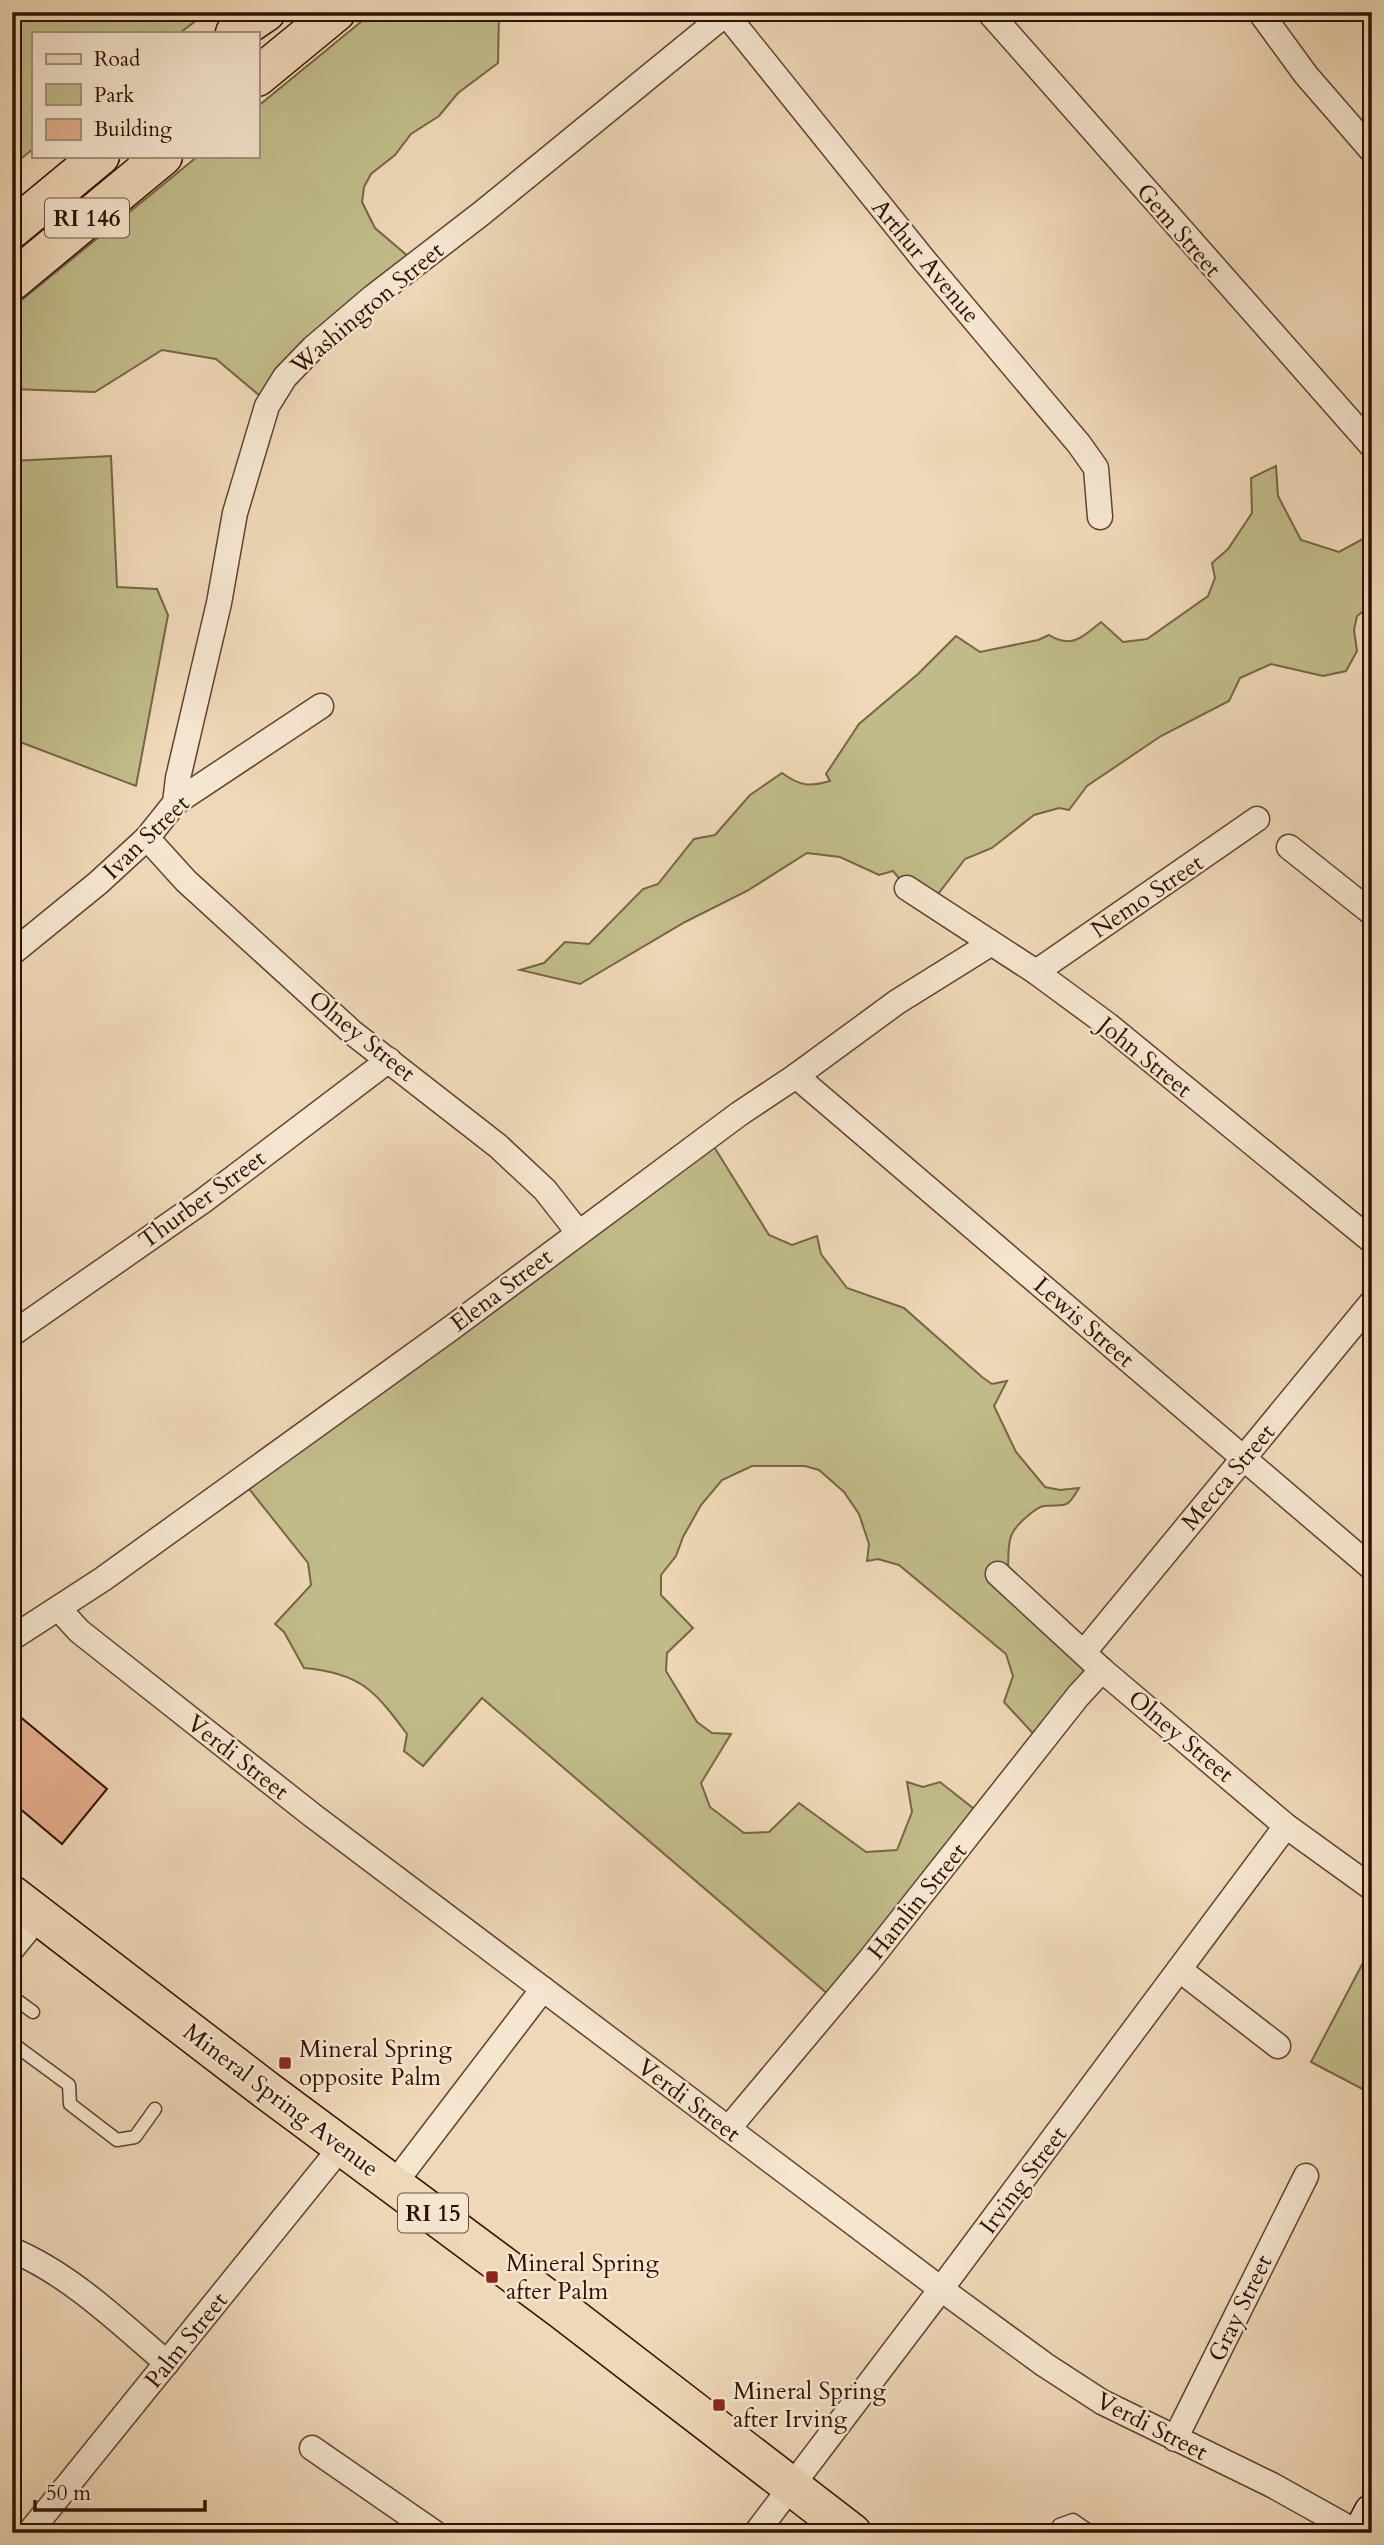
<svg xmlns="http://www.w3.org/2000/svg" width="1384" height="2545" font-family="Cardo,serif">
<rect width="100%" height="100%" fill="#efd8b7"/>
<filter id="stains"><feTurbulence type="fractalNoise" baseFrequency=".00286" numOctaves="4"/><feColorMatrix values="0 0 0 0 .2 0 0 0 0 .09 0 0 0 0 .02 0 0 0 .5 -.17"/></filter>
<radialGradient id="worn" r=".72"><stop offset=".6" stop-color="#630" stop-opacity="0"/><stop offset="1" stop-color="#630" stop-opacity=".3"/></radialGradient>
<g fill="#c0bc89" stroke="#766644" stroke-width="2">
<polygon points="12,12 207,12 180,33 33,33 33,149 12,166"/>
<polygon points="373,12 499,12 498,63 458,93 439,116 411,134 395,155 371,174 364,187 362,202 375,228 416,263 309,350 272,406 216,359 162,350 95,392 12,389 12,308 198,156 257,156 257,107"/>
<polygon points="111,456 117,587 157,589 168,615 136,786 12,739 12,461"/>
<path d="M 1276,466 L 1278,496 L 1301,540 L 1339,552 L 1372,534 L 1372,605 L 1357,616 L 1354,630 L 1357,651 L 1346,671 L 1323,676 L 1271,664 L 1240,678 L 1229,701 L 1161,736 L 1087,786 L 1069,810 L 1059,808 L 1034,815 L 992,848 L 965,859 L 935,898 L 907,888 L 893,871 L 879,875 L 840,857 L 807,853 L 747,891 L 685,922 L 580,984 L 520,970 L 544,963 L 565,942 L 589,944 L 643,889 L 658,884 L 694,839 L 715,835 L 750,795 L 782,773 C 800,786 809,787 830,781 L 826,774 L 859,724 L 918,674 L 956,636 L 980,652 L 1038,640 L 1049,635 C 1072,649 1083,637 1101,622 L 1123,642 L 1147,639 L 1208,596 L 1215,578 L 1212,563 L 1228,549 L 1252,513 L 1251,478 Z"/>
<path d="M 711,1142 L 769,1235 L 792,1245 L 817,1236 L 821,1254 L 847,1288 L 904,1308 L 982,1377 L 992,1384 L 1007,1381 L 994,1406 L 1016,1452 L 1045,1487 L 1060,1490 L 1079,1488 C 1066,1510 1067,1504 1044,1506 C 1038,1507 1035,1510 1030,1514 C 1005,1534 1009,1542 1008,1573 L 1106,1666 L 1040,1741 L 1004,1702 L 1013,1676 L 1006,1654 L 899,1565 L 878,1559 L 867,1561 L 869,1544 L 859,1514 L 844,1492 L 819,1470 L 805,1466 L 752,1466 L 722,1480 L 701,1505 L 683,1537 L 676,1556 L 661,1575 L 661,1595 L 693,1628 L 667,1653 L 666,1671 L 697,1722 L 712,1733 L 731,1734 L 701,1783 L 710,1807 L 744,1833 L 769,1832 L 799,1803 L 866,1852 L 897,1850 L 912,1812 L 907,1782 L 923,1787 L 940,1782 L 983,1816 L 836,2001 L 482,1698 L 423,1766 L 404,1751 L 407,1734 C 375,1691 361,1673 304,1668 L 284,1632 L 275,1624 L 311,1585 L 308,1563 L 242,1480 Z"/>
<polygon points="1367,1955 1372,1957 1372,2080 1366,2091 1311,2062"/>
</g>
<polygon fill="#e4ae8b" stroke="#2d1100" stroke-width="2" points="12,1710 107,1789 62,1844 12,1802"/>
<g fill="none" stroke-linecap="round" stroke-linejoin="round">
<g stroke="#5e432e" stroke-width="15">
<g id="lane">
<polyline points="12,2001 14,1998 33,2012"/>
<polyline points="12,2043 69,2085 70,2104 117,2140 135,2137 155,2109"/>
<polyline points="1055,2533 1059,2525 1073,2520 1092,2533"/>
</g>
</g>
<g stroke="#5e432e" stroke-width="27">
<g id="street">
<polyline points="989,12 1372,446"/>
<polyline points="1260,12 1306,75 1372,151"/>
<polyline points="726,14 924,260 1079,444 1096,468 1100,517"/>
<polyline points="175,803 178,778 219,603 235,513 267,406 285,377 313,348 373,297 482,213 728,12"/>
<polyline points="147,838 186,881 353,1033 498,1146 545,1190 578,1232"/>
<polyline points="1289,847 1372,913"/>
<polyline points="907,888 1036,972 1108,1025 1372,1241"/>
<polyline points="12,953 98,883 147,838 175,803 321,706"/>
<polyline points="1036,972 1257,819"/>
<polyline points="796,1076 1372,1568"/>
<polyline points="12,1334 203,1201 389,1060"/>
<polyline points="998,1574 1102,1670 1286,1826 1372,1888"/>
<polyline points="59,1609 79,1631 312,1815 941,2289 1045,2365 1102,2402 1272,2485 1358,2533"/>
<polyline points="12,1638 103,1579 450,1329 739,1114 796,1076 897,1002 990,944"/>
<polyline points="1084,1652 1372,1302"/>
<polyline points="12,1949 39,1916"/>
<polyline points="1180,1970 1278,2046"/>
<polyline points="728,2129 868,1962 1078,1696 1102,1670"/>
<polyline points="394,2184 543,1989"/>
<path d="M 12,2250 C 70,2274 120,2323 167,2363"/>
<polyline points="1175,2439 1306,2176"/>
<polyline points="312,2448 435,2533"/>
<polyline points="29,2533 342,2146"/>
<polyline points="756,2533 941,2289 1286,1826"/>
</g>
</g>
<g stroke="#2d1100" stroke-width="38">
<polyline id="secondary" points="1361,2533 1372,2512"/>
</g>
<g stroke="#2d1100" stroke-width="41">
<polyline id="primary" points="12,1895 266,2090 561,2309 852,2533"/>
</g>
<g stroke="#2d1100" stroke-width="41">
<g id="highway">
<polyline points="235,33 266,12"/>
<polyline points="257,77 336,12"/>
<polyline points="12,229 100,156"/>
<polyline points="12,281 163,156"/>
</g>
</g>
<use href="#lane" stroke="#f5e6d0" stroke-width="12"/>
<use href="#street" stroke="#f5e6d0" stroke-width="24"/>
<use href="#secondary" stroke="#f5e6d0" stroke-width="35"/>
<use href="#primary" stroke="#efd8b7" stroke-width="38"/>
<use href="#highway" stroke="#efd8b7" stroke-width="38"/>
</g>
<g fill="#8f2418" stroke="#f5e6d0" stroke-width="2.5">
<rect x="278" y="2056" width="14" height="14" rx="3.5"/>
<rect x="485" y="2270" width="14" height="14" rx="3.5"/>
<rect x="712" y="2398" width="14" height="14" rx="3.5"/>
</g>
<g text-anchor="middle" stroke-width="5" stroke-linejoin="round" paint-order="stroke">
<g fill="#f5e6d0" stroke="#69513e" stroke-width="2">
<rect x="45" y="198.5" width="84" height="39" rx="5"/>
<rect x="398" y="2193.5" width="70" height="39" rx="5"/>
</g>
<g font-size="23" font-weight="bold" fill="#2d1100">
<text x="87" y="226">RI 146</text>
<text x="433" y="2221">RI 15</text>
</g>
<g font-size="24" fill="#2d1100" stroke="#f5e6d0">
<text transform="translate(1179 230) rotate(49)" y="8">Gem Street</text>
<text transform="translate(926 261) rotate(50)" y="8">Arthur Avenue</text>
<text transform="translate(367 308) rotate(-40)" y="8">Washington Street</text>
<text transform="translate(146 837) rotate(-44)" y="8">Ivan Street</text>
<text transform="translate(1147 896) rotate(-34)" y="8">Nemo Street</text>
<text transform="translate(362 1036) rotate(39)" y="8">Olney Street</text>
<text transform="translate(1145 1057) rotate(39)" y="8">John Street</text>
<text transform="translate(202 1199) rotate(-36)" y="8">Thurber Street</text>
<text transform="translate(501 1290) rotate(-37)" y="8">Elena Street</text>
<text transform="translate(1084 1322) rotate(41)" y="8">Lewis Street</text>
<text transform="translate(1228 1477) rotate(-50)" y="8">Mecca Street</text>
<text transform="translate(1181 1736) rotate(40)" y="8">Olney Street</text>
<text transform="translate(238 1757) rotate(38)" y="8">Verdi Street</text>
<text transform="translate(917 1901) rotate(-51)" y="8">Hamlin Street</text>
<text transform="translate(281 2100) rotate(37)" y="8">Mineral Spring Avenue</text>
<text transform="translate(689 2100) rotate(37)" y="8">Verdi Street</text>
<text transform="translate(1023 2180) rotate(-53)" y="8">Irving Street</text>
<text transform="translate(1240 2308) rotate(-64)" y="8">Gray Street</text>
<text transform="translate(186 2340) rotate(-51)" y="8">Palm Street</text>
<text transform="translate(1152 2426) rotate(27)" y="8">Verdi Street</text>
</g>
<g font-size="24" fill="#2d1100" stroke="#f5e6d0" text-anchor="start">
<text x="299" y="2057">Mineral Spring<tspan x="299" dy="28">opposite Palm</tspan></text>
<text x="506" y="2271">Mineral Spring<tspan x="506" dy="28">after Palm</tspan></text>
<text x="733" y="2399">Mineral Spring<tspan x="733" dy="28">after Irving</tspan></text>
</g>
</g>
<rect width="1384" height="2545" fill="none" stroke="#efd8b7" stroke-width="42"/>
<rect x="14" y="14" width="1356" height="2517" fill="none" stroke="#2d1100" stroke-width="3.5"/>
<rect x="21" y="21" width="1342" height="2503" fill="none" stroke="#2d1100" stroke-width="2"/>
<rect x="32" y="32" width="228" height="126" fill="#f5e6d0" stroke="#a5917d" stroke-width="2"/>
<rect x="46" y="54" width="35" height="10" fill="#efd8b7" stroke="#a5917d" stroke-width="2"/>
<text x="94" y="66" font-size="21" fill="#2d1100">Road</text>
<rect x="46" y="84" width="35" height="21" fill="#c0bc89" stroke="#a5917d" stroke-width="2"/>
<text x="94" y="102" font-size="21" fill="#2d1100">Park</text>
<rect x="46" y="119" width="35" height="21" fill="#e4ae8b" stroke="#a5917d" stroke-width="2"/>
<text x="94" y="136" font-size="21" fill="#2d1100">Building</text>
<path d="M35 2500v10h170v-10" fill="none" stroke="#2d1100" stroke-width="3.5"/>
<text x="46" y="2500" font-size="21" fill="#2d1100" stroke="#f5e6d0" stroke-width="5" paint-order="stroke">50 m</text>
<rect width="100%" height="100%" filter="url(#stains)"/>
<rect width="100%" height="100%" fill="url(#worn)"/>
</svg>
